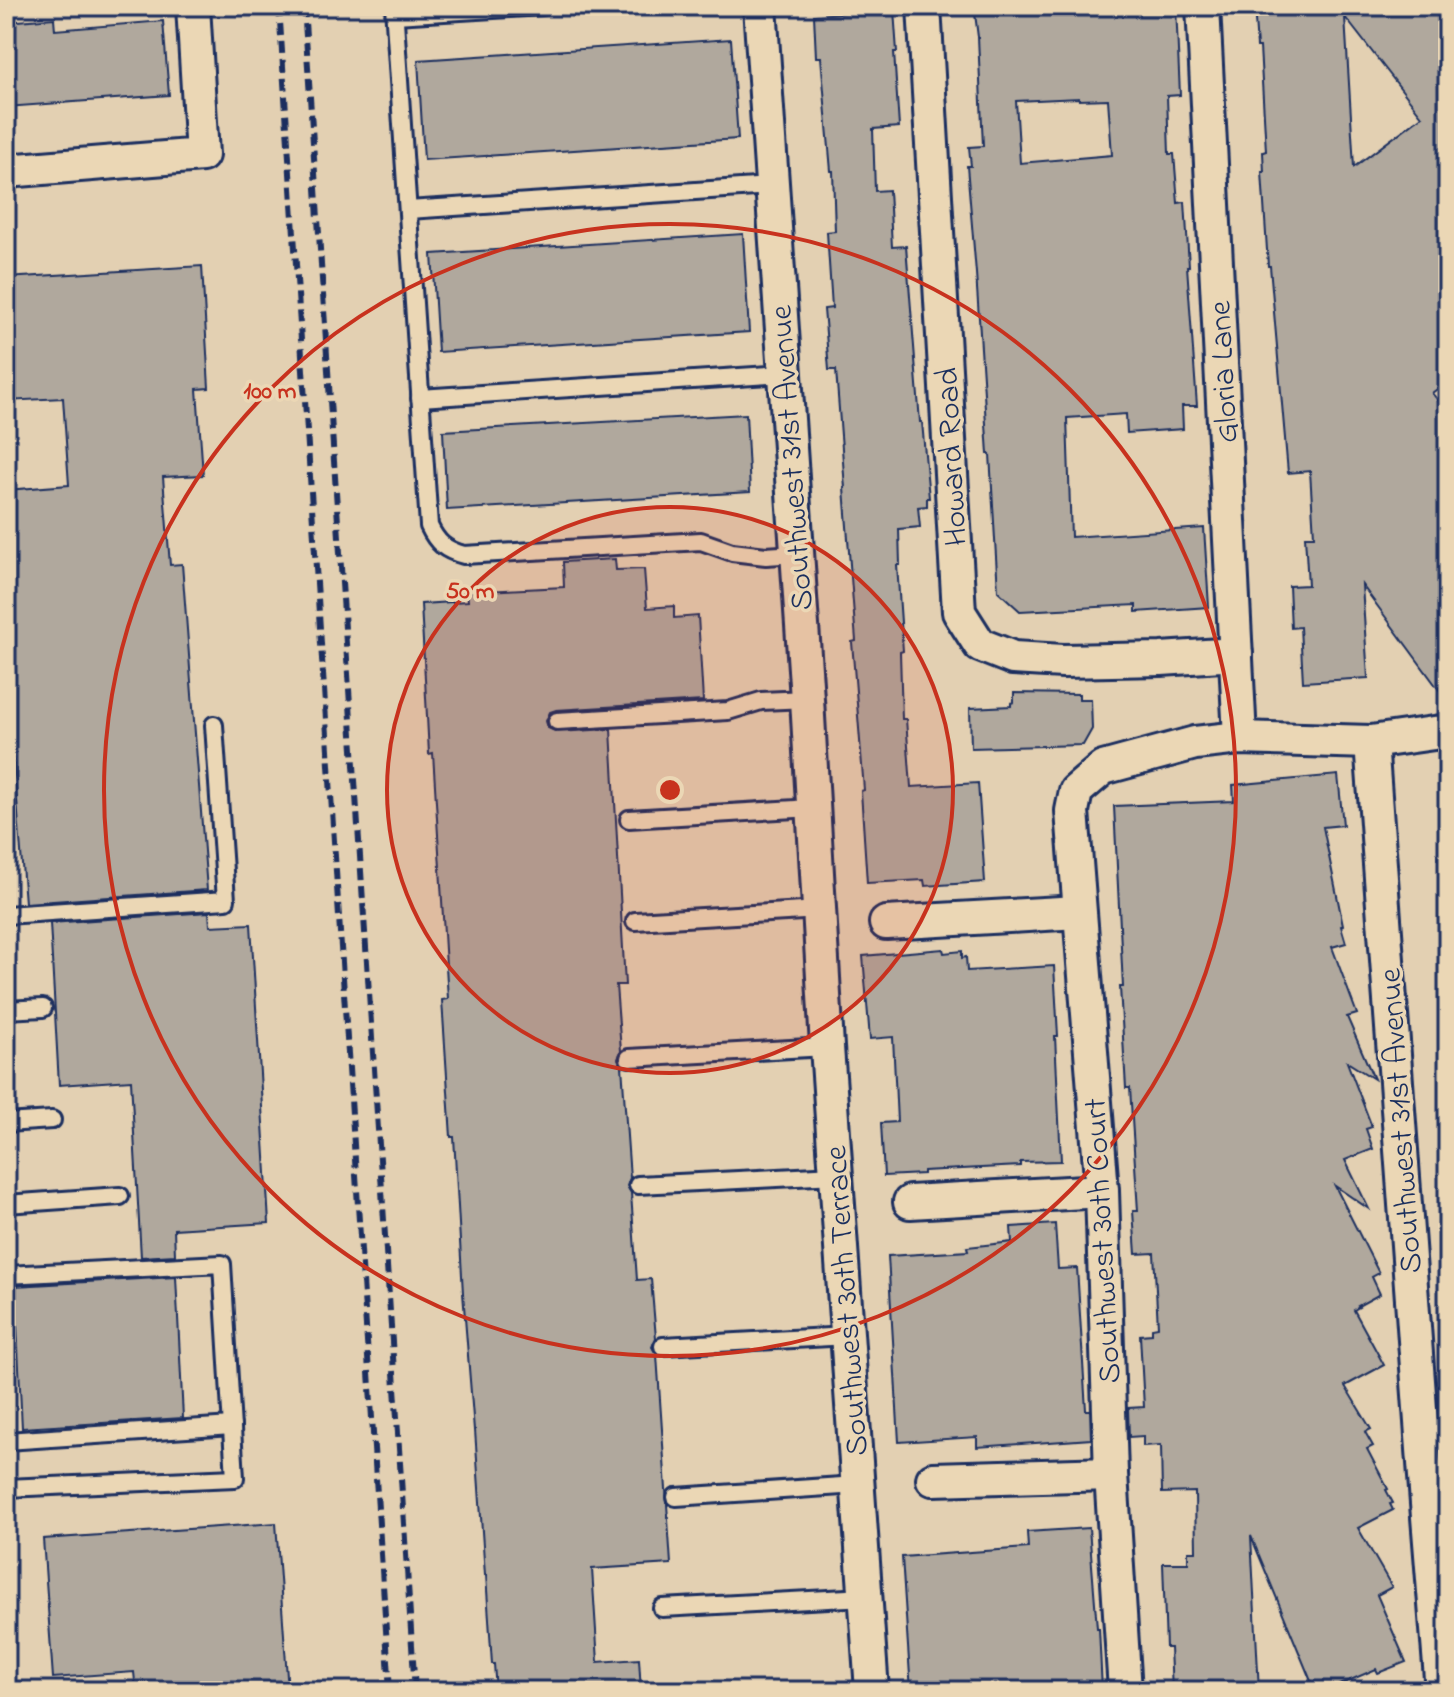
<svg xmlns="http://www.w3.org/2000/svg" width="1454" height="1697" font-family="'Indie Flower',sans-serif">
<rect width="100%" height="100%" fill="#e3d0b2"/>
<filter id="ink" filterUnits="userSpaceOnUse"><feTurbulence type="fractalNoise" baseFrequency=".0125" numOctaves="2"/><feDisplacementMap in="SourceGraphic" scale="16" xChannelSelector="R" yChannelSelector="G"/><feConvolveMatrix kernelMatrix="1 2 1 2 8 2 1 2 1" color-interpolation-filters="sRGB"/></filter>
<g filter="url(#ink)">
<g fill="#b0a89d" stroke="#1b2f5e" stroke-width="2" fill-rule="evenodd">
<path d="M 974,6 L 1176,6 L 1180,95 L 1167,96 L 1169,154 L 1174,154 L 1178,203 L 1185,202 L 1189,266 L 1187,266 L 1197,406 L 1182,406 L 1183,429 L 1127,433 L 1126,414 L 1067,418 L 1071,537 L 1204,528 L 1209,607 L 1136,612 L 1136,605 L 1020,611 L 998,591 L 990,454 L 988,454 L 976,273 L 967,166 L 971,166 L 969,147 L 983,146 L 978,37 ZM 1079,98 L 1079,100 L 1108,99 L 1112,155 L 1020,163 L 1016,101 Z"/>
<path d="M 1254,6 L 1448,6 L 1448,381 L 1432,393 L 1448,413 L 1448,702 L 1362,585 L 1368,678 L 1303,682 L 1300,627 L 1291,628 L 1289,586 L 1308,585 L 1305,536 L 1314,536 L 1310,471 L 1288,473 L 1270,266 L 1268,266 L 1262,172 L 1264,172 L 1263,152 L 1266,151 L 1260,47 L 1257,47 ZM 1345,17 L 1422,116 L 1354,167 Z"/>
<polygon points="894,10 897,52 894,52 899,127 873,129 875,191 889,190 892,247 906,246 920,422 922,422 929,498 927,498 927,506 918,507 920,527 899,529 900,565 897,565 903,651 900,652 902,719 906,719 911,787 978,783 985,882 925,886 924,880 867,883 861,791 864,790 852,642 856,641 844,488 845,488 836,370 829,370 824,309 832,308 827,232 835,231 833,171 831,171 821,57 816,57 814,15"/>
<polygon points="54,18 55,30 163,21 169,95 6,107 6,22"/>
<polygon points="731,39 738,139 424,160 418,60"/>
<polygon points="743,234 749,332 438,352 432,254"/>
<polygon points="202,266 209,388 197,389 203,475 163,477 170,565 182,564 207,890 25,903 6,660 6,490 69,485 63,398 6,401 6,278"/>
<polygon points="746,414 750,492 447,510 443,431"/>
<polygon points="615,559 616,570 644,569 647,608 674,606 674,618 698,616 703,701 556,710 550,712 546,721 548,728 557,732 611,729 625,985 616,985 621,1051 618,1059 622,1066 630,1178 627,1186 631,1193 637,1280 651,1279 656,1338 652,1347 657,1355 671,1564 592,1569 598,1662 639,1659 641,1691 496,1691 494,1664 492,1664 486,1575 485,1575 475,1430 474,1430 463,1293 454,1137 451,1137 442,1000 448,999 433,753 429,754 421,604 468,601 467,592 564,587 563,562"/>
<polygon points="1014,693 1079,694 1079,699 1091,699 1092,729 1083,745 971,748 970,708 1011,706 1011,703 1014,702"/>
<polygon points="1338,775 1343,825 1323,827 1343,925 1341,926 1346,943 1332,947 1357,1014 1347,1017 1374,1079 1347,1062 1372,1127 1366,1129 1373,1149 1345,1160 1369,1209 1335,1186 1379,1273 1372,1277 1380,1294 1358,1306 1359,1307 1354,1310 1384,1365 1345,1386 1371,1429 1365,1432 1373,1446 1367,1449 1388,1489 1386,1490 1393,1503 1390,1504 1393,1510 1358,1528 1392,1587 1377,1595 1406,1662 1378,1673 1376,1669 1325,1691 1315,1691 1251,1536 1259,1691 1172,1691 1170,1648 1166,1648 1163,1563 1188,1563 1188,1551 1196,1551 1195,1492 1162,1493 1161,1445 1143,1446 1143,1436 1129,1437 1128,1408 1144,1407 1140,1335 1152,1334 1152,1328 1158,1327 1154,1253 1136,1254 1133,1211 1138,1211 1130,1088 1126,1088 1120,987 1123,987 1114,806 1234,801 1233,785"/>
<polygon points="209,912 210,926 251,924 269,1223 174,1229 175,1255 141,1257 131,1080 59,1085 50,923"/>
<polygon points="943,949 944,953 962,951 962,958 966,957 967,971 1054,966 1058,1036 1055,1036 1061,1161 1020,1162 1020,1166 923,1171 923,1174 884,1176 881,1123 897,1122 893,1037 870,1039 863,956"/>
<polygon points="1055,1224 1058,1269 1077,1268 1086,1410 1090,1410 1091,1439 977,1447 977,1437 899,1442 888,1256 968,1251 967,1247 1012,1242 1011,1227"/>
<polygon points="176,1277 183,1418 22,1428 15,1286"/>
<polygon points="276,1523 288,1691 136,1691 134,1672 53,1678 43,1539"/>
<polygon points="1089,1528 1097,1628 1099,1628 1102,1691 911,1691 902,1557 1028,1548 1027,1532"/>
</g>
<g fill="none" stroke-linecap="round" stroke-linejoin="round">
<g stroke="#1b2f5e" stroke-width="22">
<g id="lane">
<path d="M 394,6 L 429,526 C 437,543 445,550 464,555 L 701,541 L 732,552 L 766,556 L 796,554"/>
<polyline points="395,15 542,6"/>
<polyline points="408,210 771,186"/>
<polyline points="420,398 784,374"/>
<polyline points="557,721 728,711 761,701 807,699"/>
<polyline points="629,819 813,808"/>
<polyline points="6,915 226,900 214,725"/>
<polyline points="635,921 820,910"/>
<polyline points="6,1010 43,1008"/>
<polyline points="629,1058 827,1047"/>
<polyline points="6,1123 52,1120"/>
<polyline points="638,1185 836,1175"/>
<polyline points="6,1204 120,1196"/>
<polyline points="6,1275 222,1264 235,1478 6,1488"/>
<polyline points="663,1346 848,1336"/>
<polyline points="6,1441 232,1426"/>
<polyline points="676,1497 857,1485"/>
<polyline points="662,1608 866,1597"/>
</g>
</g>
<g stroke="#1b2f5e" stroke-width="38">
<g id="street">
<polyline points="760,6 807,699 827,1047 872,1691"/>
<polyline points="924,6 959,612 980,645 1013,658 1063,661 1161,659 1236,654"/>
<polyline points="1203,6 1240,738"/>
<polyline points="6,171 202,155 193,6"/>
<polyline points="1371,742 1428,1517 1442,1691"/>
<polyline points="886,923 1079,912"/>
<polyline points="910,1202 1102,1191"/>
<polyline points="933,1479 1111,1474"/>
<polyline points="1125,1691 1111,1474 1102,1191 1072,811 1076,791 1103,768 1195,743 1240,738 1371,742 1448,731"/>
</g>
</g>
<use href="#lane" stroke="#ebd7b5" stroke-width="16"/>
<use href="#street" stroke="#ebd7b5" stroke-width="32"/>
<g stroke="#1b2f5e" stroke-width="6" stroke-dasharray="12 6" stroke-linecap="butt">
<polyline points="279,6 390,1691"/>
<polyline points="304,6 415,1691"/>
</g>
</g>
</g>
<circle cx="670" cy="790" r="283" fill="#c8321e" fill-opacity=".12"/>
<g fill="none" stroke="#c8321e" stroke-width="4">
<circle cx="670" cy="790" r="283"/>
<circle cx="670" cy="790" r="566"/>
</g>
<g text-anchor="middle" stroke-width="7" stroke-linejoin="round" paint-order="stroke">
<g font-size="32" fill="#1b2f5e" stroke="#ebd7b5">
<text transform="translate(1222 372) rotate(-93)" y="11">Gloria Lane</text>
<text transform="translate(950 457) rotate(-93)" y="11">Howard Road</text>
<text transform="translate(790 458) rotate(-94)" y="11">Southwest 31st Avenue</text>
<text transform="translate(1399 1121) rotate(-94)" y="11">Southwest 31st Avenue</text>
<text transform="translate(1101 1241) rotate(-93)" y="11">Southwest 30th Court</text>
<text transform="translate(845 1301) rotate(-94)" y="11">Southwest 30th Terrace</text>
</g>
</g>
<circle cx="670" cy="790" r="12" fill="#c8321e" stroke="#ebd7b5" stroke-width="4"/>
<g font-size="24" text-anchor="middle" font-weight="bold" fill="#c8321e" stroke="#ebd7b5" stroke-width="7" stroke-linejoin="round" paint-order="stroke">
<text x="270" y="398">100 m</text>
<text x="470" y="598">50 m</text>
</g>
<rect width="1454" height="1697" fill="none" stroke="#ebd7b5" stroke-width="32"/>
<rect x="16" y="16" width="1422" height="1665" fill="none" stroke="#1b2f5e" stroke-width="3" filter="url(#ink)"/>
</svg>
